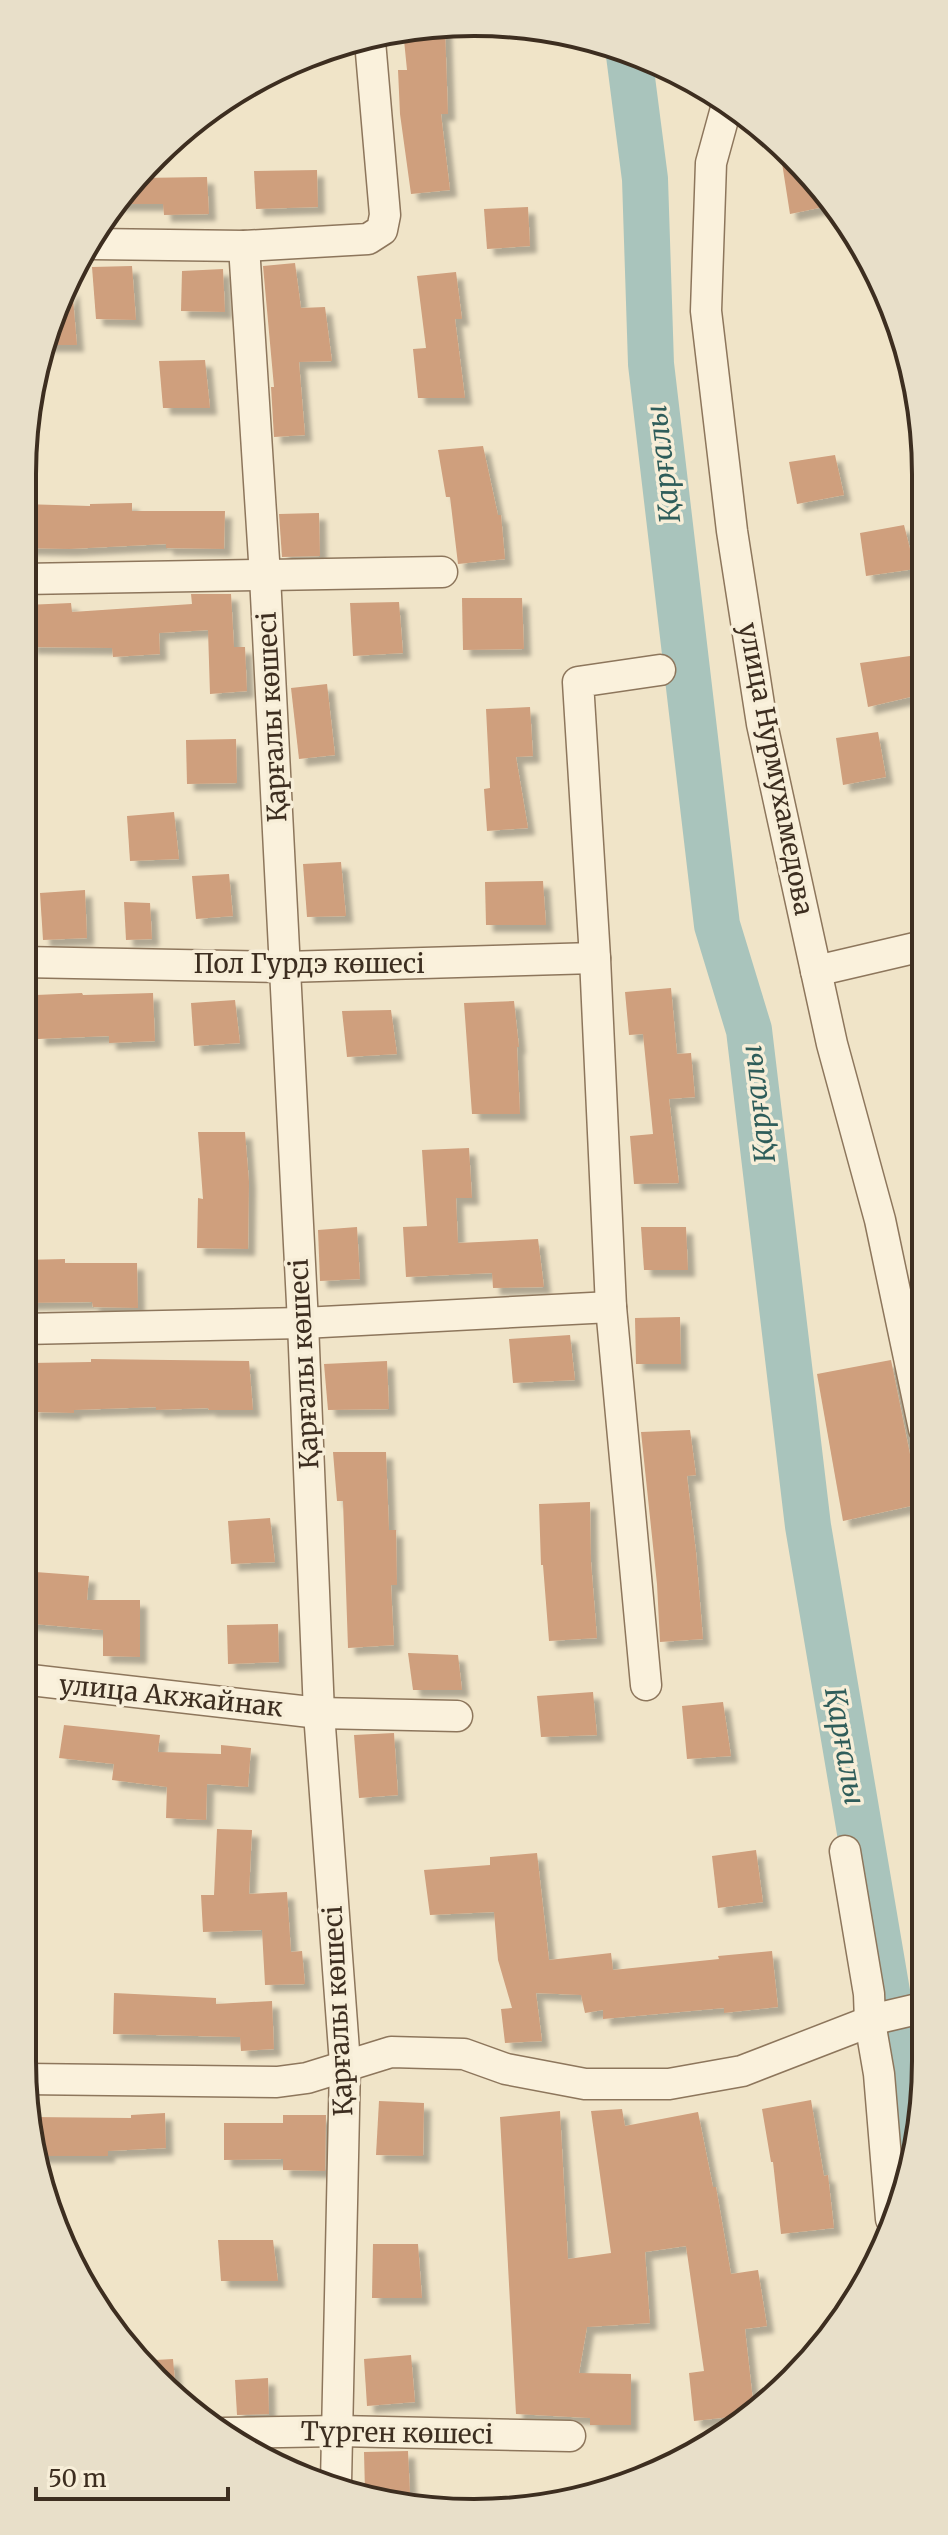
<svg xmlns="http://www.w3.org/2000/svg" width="948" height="2535" font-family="Merriweather,serif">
<defs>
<filter id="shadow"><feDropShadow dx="7" dy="7" stdDeviation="2" flood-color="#0004"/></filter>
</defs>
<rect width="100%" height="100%" fill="#f0e4c8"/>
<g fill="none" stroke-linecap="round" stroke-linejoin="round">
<polyline stroke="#a9c4bc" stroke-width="46" points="629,55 645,179 651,364 717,925 749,1030 808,1526 914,2151"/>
</g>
<g fill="#cf9f7d" filter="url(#shadow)">
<polygon points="415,26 445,28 448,114 441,114 450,190 411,194 400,114 398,70 407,70 403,30"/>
<polygon points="796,160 814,176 833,205 790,214 782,163"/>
<polygon points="317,170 318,207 256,209 254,171"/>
<polygon points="207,177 209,214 164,215 163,204 113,204 139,178"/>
<polygon points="528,207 530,246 487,249 484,209"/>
<polygon points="295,263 301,308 325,307 332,361 299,362 305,435 274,437 271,387 274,387 263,266"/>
<polygon points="132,266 136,320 96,319 92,267"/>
<polygon points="223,269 225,312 181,311 182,271"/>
<polygon points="456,272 462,319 455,319 465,398 418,398 413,349 426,348 417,276"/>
<polygon points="72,287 77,345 43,345 64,304"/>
<polygon points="205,360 210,408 163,408 159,361"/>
<polygon points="483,446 498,515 501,515 505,559 458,564 450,497 446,497 438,450"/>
<polygon points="835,455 844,495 797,504 789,462"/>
<polygon points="132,503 132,511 225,511 224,549 166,548 166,544 69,549 22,548 22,504 90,506 90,504"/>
<polygon points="319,513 320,556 282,557 279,514"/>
<polygon points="904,525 915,569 866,576 860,533"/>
<polygon points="191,594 231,594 234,647 245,647 247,691 210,694 208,630 159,633 160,654 113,657 112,648 30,647 26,605 71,603 72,612 192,604"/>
<polygon points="462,598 522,598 524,649 463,650"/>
<polygon points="399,602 403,653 353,656 350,603"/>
<polygon points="910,656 919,695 868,707 860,663"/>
<polygon points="327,684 335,755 299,759 291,688"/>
<polygon points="530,707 533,756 516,757 528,828 487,831 484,789 490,788 486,709"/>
<polygon points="878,732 886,777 843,785 836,738"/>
<polygon points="236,739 237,783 187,784 186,740"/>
<polygon points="174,812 179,859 130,861 127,816"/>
<polygon points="341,862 346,916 307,917 303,864"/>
<polygon points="229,874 233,916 196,919 192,876"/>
<polygon points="543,881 546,925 486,925 485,882"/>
<polygon points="85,890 87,938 43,940 40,893"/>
<polygon points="124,902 150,903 152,939 126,940"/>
<polygon points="671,988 677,1054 691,1053 695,1097 669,1099 679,1183 634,1184 630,1136 653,1134 643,1034 629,1035 625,992"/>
<polygon points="82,993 83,995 153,993 155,1041 109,1043 109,1036 38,1039 36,995"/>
<polygon points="235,1000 240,1043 194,1046 191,1003"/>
<polygon points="514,1001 519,1047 517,1047 520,1114 472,1114 464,1003"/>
<polygon points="391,1010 397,1054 347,1057 342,1011"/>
<polygon points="198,1132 245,1132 249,1182 248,1249 197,1248 198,1198 203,1199"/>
<polygon points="469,1148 472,1198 456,1198 458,1243 538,1239 544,1287 493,1288 492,1273 406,1277 403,1227 427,1226 422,1150"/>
<polygon points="357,1227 360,1279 320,1281 318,1230"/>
<polygon points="641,1227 686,1227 688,1270 644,1270"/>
<polygon points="65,1259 65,1263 137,1263 138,1308 93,1307 92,1302 22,1303 22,1260"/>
<polygon points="680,1317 681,1364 636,1364 635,1318"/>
<polygon points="570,1335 575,1380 513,1383 509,1339"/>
<polygon points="91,1359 249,1361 253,1410 209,1410 208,1408 156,1410 156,1407 74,1410 74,1413 32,1412 30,1363 91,1362"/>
<polygon points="891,1360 920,1504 843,1521 817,1374"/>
<polygon points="387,1361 389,1409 328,1410 324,1364"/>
<polygon points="690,1430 696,1475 687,1476 696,1552 703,1639 660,1642 657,1584 641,1432"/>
<polygon points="333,1452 386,1452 389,1530 396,1530 397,1585 391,1585 394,1645 348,1648 343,1501 337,1501"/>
<polygon points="590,1502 591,1562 597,1638 549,1641 543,1565 541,1565 539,1504"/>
<polygon points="270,1518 275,1562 231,1564 228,1521"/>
<polygon points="22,1571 89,1576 87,1600 140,1600 140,1657 103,1656 103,1630 22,1623"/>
<polygon points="278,1624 279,1662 228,1664 227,1625"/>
<polygon points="408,1653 458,1655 462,1690 413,1690"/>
<polygon points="593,1692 597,1735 541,1737 537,1696"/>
<polygon points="723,1702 731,1756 687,1759 682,1706"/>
<polygon points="64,1725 160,1735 158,1752 221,1754 221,1745 251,1748 248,1787 207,1784 206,1820 166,1818 167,1787 112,1780 114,1764 59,1758"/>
<polygon points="394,1733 398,1795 359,1798 354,1735"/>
<polygon points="217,1829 252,1830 249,1894 287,1892 291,1952 302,1951 305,1984 265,1985 262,1930 203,1932 201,1895 214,1895"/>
<polygon points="756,1850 763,1902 718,1908 712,1856"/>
<polygon points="537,1853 549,1960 611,1953 613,1970 719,1959 718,1956 772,1951 778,2007 724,2013 724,2008 603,2019 603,2010 585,2013 581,1995 536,1993 542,2041 505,2043 501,2009 512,2008 498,1960 494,1912 430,1915 424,1870 490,1865 490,1857"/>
<polygon points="114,1993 216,1998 216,2004 272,2001 274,2049 241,2051 240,2037 113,2034"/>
<polygon points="811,2100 824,2176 828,2175 834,2228 781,2234 773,2162 771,2162 762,2109"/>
<polygon points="379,2101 424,2103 423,2156 376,2155"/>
<polygon points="622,2109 625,2126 698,2112 713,2187 716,2187 731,2274 758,2270 767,2326 745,2329 754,2410 748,2415 694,2421 689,2373 704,2371 686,2246 645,2252 650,2323 587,2327 579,2373 631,2374 631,2425 590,2425 590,2418 516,2414 500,2117 560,2111 568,2259 611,2253 591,2111"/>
<polygon points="165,2113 166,2148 108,2151 108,2156 38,2156 31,2117 131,2118 131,2115"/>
<polygon points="283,2115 326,2115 325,2171 283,2170 283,2159 224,2160 224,2123 283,2123"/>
<polygon points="218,2240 273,2240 278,2281 221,2281"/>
<polygon points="373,2244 418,2244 422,2298 372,2298"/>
<polygon points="411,2355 415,2402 367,2406 364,2359"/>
<polygon points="173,2359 176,2393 137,2361"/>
<polygon points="268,2378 269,2414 237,2415 235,2380"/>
<polygon points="408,2451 410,2494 374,2495 365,2492 364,2452"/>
</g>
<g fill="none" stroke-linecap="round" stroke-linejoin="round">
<g stroke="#8d765c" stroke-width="33">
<g id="minor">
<polyline points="728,101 711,163 706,311 732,531 762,724 832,1044 880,1220 924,1429"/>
<polyline points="93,244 244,246 368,239 382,230 385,215 370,41"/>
<polyline points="244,246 265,576 303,1323 319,1713 345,2064 336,2483"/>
<polyline points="22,579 442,572"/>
<polyline points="22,962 284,967 595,958"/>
<polyline points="816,971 923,946"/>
<polyline points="22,1329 303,1323 611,1307"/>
<polyline points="22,1679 319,1713 457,1716"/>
<polyline points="646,1685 611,1307 595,958 578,682 660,670"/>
<polyline points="845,1851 869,1994 870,2022 879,2074 891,2219"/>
<polyline points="25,2079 277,2082 307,2078 391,2052 464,2054 506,2069 585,2084 669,2084 742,2071 879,2018 926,2007"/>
<polyline points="224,2433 338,2431 570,2436"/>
</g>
</g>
<use href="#minor" stroke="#faf1dc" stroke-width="30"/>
</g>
<g text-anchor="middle" stroke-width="7" stroke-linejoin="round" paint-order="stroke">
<g font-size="26" fill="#3d2e20" stroke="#f7eed8">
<text transform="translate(272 717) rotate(-93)" y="9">Қарғалы көшесі</text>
<text transform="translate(776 769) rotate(79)" y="9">улица Нурмухамедова</text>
<text x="309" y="973">Пол Гурдэ көшесі</text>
<text transform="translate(304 1364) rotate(-93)" y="9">Қарғалы көшесі</text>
<text transform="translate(171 1696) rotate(6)" y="9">улица Акжайнак</text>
<text transform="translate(338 2011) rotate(-93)" y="9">Қарғалы көшесі</text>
<text transform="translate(397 2433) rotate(1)" y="9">Түрген көшесі</text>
</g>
<g font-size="28" font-style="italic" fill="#2f5d5a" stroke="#f7eed8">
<text transform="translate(663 464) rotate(-97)" y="10">Қарғалы</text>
<text transform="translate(758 1104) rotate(-97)" y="10">Қарғалы</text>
<text transform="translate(845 1746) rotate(80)" y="10">Қарғалы</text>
</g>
</g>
<path d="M0 0H948V2535H0ZM474 36H474A438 438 0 0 1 912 474V2061A438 438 0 0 1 474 2499H474A438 438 0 0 1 36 2061V474A438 438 0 0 1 474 36Z" fill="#e8dfc9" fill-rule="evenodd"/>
<path fill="none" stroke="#3d2e20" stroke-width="4" d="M474 36H474A438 438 0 0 1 912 474V2061A438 438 0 0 1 474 2499H474A438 438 0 0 1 36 2061V474A438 438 0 0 1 474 36Z"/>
<path d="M36 2487v12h192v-12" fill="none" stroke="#3d2e20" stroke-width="4"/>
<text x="48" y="2487" font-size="24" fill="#3d2e20" stroke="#f7eed8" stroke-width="6" paint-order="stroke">50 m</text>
</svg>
